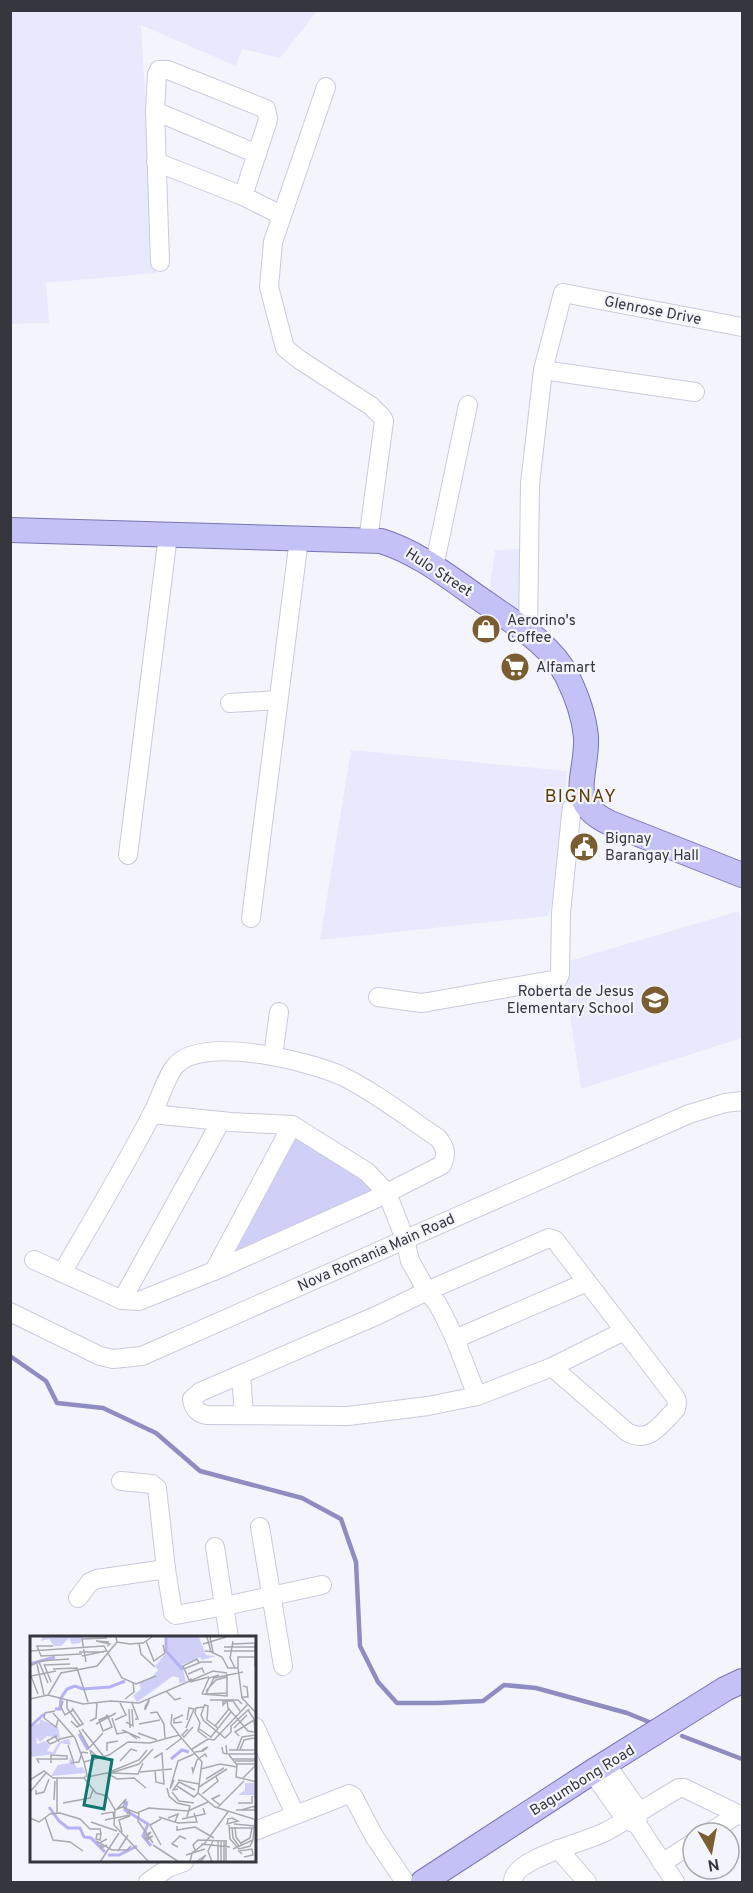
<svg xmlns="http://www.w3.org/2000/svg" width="753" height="1893" font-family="Overpass,sans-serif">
<rect width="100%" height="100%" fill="#f4f5fc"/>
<g fill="#e9e9fe">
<polygon points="10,11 317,11 280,58 242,49 236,66 141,25 156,273 46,283 49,323 11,324"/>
<polygon points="523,549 523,621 488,599 495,550"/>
<polygon points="351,750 567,771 552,904 548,916 320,940"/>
<polygon points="739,911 742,923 742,1038 581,1089 562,963"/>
</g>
<polygon fill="#d0cff8" points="296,1133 382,1190 228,1257"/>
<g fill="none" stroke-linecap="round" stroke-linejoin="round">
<g stroke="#8e8cc0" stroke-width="4.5">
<polyline points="10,1356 46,1381 57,1403 103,1408 156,1433 200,1471 302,1498 341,1519 356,1562 360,1646 378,1682 397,1703 437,1703 483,1701 504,1685 536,1688 627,1713 654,1724"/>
<polyline points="682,1736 742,1759"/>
</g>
<g stroke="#cacadd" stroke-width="20">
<g id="minor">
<polyline points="326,87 273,242 269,287 285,348 300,360 371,406 382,417 384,421 368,540"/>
<polyline points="155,111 257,154"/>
<polyline points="156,162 243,196 281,215"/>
<polyline points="160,262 155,111 157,74 159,70 168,70 266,109 268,118 267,123 243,196"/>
<polyline points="543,370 695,392"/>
<polyline points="434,567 468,405"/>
<polyline points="528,634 530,484 543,370 563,293 742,327"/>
<polyline points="230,703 278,700"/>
<polyline points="128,855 168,535"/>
<polyline points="251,918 299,539"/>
<polyline points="378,997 421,1003 428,1002 558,979 560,974 561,913 571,815 572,807 582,796"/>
<polyline points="273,1056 279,1012"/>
<polyline points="152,1114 231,1122 292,1125"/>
<path d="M 34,1260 L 122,1300 L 139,1301 L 214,1271 L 373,1200 L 442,1165 C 447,1154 446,1148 438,1138 C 408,1118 375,1092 342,1076 C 309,1061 203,1035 176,1065 C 167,1074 159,1102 152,1114 C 124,1168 92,1221 62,1273"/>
<polyline points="214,1271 292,1125 367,1172 387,1193 405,1239 410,1261 427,1291 437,1303 444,1316 455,1339 477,1396"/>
<polyline points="122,1300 221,1121"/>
<polyline points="10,1312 100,1356 113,1359 142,1356 689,1114 725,1103 742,1101"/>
<polyline points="455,1339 587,1282"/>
<path d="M 552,1367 L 627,1432 C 649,1445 662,1423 676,1409 L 677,1403 L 676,1398 L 555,1240 L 549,1238 L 427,1291 L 378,1315 L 200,1392 L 192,1399 C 193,1408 198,1414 207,1415 L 348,1416 L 428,1406 L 477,1396 L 552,1367 L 624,1331"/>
<polyline points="241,1376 244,1414"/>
<polyline points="121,1481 152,1484 157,1488 166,1569 173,1613 176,1615 225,1606 322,1585"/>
<polyline points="260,1527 283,1666"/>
<polyline points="215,1547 229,1638"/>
<polyline points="78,1598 90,1582 97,1579 166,1569"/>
<polyline points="255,1727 295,1814"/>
<polyline points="606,1764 639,1811 637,1822"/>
<polyline points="592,1772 626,1820 637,1824 675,1882"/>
<polyline points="255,1831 349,1794 353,1796 374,1836 405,1882"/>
<polyline points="709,1833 738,1814"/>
<polyline points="558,1849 587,1882"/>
<polyline points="662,1863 693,1843"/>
<polyline points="148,1882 168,1868 184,1862"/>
<path d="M 513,1882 C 512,1858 588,1842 607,1831 C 631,1818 655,1802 679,1788 L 684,1788 L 742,1816"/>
</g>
</g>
<g stroke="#7975b2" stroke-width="26">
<g id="major">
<path d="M 10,530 L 381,541 C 420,553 452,580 486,603 C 515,624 550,643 567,676 C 576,694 584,716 586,737 C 588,775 564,802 610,823 L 742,875"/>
<polyline points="423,1882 592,1772 725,1689 742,1681"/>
</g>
</g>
<use href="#minor" stroke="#fff" stroke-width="18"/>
<use href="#major" stroke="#c4c1f6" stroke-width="24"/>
</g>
<defs>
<g id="shop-disc" transform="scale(1.5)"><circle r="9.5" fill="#7a5d31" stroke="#f4f5fc"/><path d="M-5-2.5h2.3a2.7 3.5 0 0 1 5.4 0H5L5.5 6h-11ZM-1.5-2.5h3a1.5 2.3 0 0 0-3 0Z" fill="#fff"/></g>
<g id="supermarket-disc" transform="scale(1.5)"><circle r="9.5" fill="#7a5d31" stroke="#f4f5fc"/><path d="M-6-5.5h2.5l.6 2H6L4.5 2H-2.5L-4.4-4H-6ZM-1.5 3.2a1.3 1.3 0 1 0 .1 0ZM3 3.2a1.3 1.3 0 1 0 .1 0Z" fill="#fff"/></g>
<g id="civic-disc" transform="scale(1.5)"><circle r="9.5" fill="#7a5d31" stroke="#f4f5fc"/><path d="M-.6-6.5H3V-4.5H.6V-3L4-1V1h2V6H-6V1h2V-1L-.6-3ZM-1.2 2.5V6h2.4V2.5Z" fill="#fff"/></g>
<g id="school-disc" transform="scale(1.5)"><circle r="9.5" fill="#7a5d31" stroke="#f4f5fc"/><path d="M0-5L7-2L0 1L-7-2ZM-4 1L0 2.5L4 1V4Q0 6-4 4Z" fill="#fff"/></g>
</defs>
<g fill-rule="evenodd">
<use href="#shop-disc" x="486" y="629"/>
<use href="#supermarket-disc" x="515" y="667"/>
<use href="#civic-disc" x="584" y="847"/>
<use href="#school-disc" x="655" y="1000"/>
</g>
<g text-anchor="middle" stroke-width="4.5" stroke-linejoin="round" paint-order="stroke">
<g font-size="15" fill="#36363e" stroke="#f4f5fc">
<text transform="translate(653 310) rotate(11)" y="5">Glenrose Drive</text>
<text transform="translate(439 572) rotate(33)" y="5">Hulo Street</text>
<text transform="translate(376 1252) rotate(-24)" y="5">Nova Romania Main Road</text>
<text transform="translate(582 1780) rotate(-32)" y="5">Bagumbong Road</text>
</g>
<g font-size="15" fill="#36363e" stroke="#f4f5fc" text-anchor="start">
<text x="507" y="625">Aerorino's<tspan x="507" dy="17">Coffee</tspan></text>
<text x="536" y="672">Alfamart</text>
<text x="605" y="843">Bignay<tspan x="605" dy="17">Barangay Hall</tspan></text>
<text x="634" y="996" text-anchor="end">Roberta de Jesus<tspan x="634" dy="17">Elementary School</tspan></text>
</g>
<g font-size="18" letter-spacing="1.5" fill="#5c3c01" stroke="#f4f5fc">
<text x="581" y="802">BIGNAY</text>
</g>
</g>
<g transform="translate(30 1636)">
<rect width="226" height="226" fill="#f4f5fc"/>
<path d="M 54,1 L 50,7 L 42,8 L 39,2 L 31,10 L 24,10 L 19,3 L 11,5 L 12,1 ZM 136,1 L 169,1 L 176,19 L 186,20 L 172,24 L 170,21 L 152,29 L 156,46 L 149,47 L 149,42 L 143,40 L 107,66 L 103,60 L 111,53 L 109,47 L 122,41 L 128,34 L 125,30 L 136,17 ZM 10,83 L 28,91 L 30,102 L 17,100 L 10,106 L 6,101 L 7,108 L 15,105 L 20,110 L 17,115 L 23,116 L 28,107 L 34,104 L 39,103 L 41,109 L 31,107 L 25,118 L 0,121 L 0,91 L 10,87 ZM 40,121 L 47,132 L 53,131 L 55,137 L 21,140 L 28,129 L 39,127 ZM 215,147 L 226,147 L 226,169 L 223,159 L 208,159 L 215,154 Z" fill="#d0cff8"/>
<path fill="none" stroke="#b4b1f7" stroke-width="3" d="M 136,1 L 136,15 L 153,34M 0,28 L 25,21M 53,53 L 80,51 L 95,45M 25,73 L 30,73 L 31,62 L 37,53 L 45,50 L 53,53M 0,91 L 14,78M 49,98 L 58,114M 141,123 L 152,114 L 159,116M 97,165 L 95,174 L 118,188 L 113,200 L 121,210M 19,171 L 29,185 L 38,192 L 50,192 L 54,201 L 61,202 L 75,216M 78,219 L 89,219 L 107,210"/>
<path fill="none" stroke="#a8a9b0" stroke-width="1.5" d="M 86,1 L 87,6 L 100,8 L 113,7 L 122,1M 177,1 L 181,16 L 192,21 L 198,32 L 208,32 L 212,62 L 227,78M 116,5 L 124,25 L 135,17 L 133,9M 203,5 L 200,22 L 205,32M 109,7 L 111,18 L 125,31M 173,8 L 196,1M 203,8 L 226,7M 23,10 L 7,10 L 11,20 L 52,18M 77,10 L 80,8 L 66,5 L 79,6M 194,11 L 225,11M 0,15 L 74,10 L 92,42 L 106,48 L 126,40M 175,15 L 183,16 L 180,1M 194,15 L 225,15M 49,16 L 74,16M 52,20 L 76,15M 9,26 L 18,47M 56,26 L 52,3 L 77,2M 7,28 L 14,59M 14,28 L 21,46M 14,29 L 40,28M 0,30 L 10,25 L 39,23M 225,30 L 225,6M 208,32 L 208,21 L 225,21M 23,33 L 47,32 L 58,66M 154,33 L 171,26 L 182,26M 158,38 L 172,32 L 174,37M 162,43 L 159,44 L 153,30 L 167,23 L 169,26M 160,46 L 179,41M 136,55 L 145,64 L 151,62M 176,55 L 186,44 L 197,41M 8,58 L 1,40 L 26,35M 172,58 L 197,60 L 197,38M 172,58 L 179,42 L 189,39M 176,58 L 184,42 L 213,36M 176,58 L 197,57M 18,59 L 31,37 L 67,30 L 87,6M 212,61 L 218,61 L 217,51 L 213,50M 0,63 L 18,59 L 53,68 L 81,65 L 109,67 L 183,35 L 197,37M 95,63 L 104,56 L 103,46M 37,64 L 37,72 L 50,90M 119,64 L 119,65 L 115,74 L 115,71 ZM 180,64 L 208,64 L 212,68M 197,64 L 198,72 L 218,95 L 224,96M 33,65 L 31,71 L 35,79 L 43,74M 196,66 L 193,69 L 193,65 L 203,65 L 210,75M 102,67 L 108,83 L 105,83M 175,68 L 171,79 L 174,85 L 195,102 L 201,96 L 201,89M 175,69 L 178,70 L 177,84 L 188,92M 174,71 L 166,72 L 165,77 L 170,87 L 168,95 L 177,102M 99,73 L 100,92M 218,74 L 224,83 L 225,98M 25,75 L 15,77 L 14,82 L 26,91 L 28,84M 23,77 L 45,102 L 54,126M 120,77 L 127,76 L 134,88 L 135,102M 142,78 L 141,88 L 149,99M 76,79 L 78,80 L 78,81 L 82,91 L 73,95 L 69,84 L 78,80M 82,82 L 87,98 L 97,96 L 107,103M 85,84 L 96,79 L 90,67M 41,85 L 47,91 L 53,88 L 42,72M 60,85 L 66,82 L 67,67M 96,86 L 103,90 L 102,73M 152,86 L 144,87 L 144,83 L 153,79M 66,88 L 86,77M 109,88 L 130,84M 185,90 L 199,73M 201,90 L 219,73M 156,92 L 164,73 L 159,72 L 157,84M 168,92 L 181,101 L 201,76M 204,92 L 217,79M 52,93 L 74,121M 158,93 L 152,99 L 154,101 L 163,91M 49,94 L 59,112 L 73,97M 92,94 L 110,102M 108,97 L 127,104M 209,100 L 205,96 L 224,84M 29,106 L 28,104 L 26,102 L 26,100 L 17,105 L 20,108 L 22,107 L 25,106 L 26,105 L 30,103 L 43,100M 38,109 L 44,127M 192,111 L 193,117 L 197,118 L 196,109M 162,113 L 178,103 L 184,104 L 218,68M 60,114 L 62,122 L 69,122 L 60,114M 136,114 L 152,102M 199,114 L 225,114M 210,114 L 214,104 L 224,102M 77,115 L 77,107 L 88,105M 165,116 L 173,115 L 178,111 L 172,114M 198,118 L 225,118 L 225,99 L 212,101 L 207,114M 199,119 L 207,129 L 206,141 L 227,146M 124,122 L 132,117 L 134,148 L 126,146 L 125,135M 202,123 L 225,123M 90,125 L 101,113 L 107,115M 205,125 L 225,125M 9,127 L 7,123 L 37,123 L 37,120 L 21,119 L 21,127M 41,127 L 49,126 L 52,116 L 58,117M 113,127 L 108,138 L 81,137 L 109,128 L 123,113M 207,128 L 226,128M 162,131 L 163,136 L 167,124 L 175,118 L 177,121M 171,133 L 190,128 L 207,131M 82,135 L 109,124 L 117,114M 110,136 L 142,133M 57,141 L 77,137 L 87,143 L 104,142 L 116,152M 27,142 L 27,177M 54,142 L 57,139 L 54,126 L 79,119 L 98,106 L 120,107 L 149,99 L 172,126 L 168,157 L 185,171 L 227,184M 54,142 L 66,157 L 77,160 L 85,174 L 84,189 L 119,226M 176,143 L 194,132M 212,143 L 226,129M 0,144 L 14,135 L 23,142 L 54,142M 144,144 L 140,153 L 148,125 L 164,118M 148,144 L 169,148M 147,150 L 164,161 L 168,157M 169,151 L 197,133M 137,152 L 139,160 L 147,167 L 160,170 L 157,181M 148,153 L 143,154 L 149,146 L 165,154M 6,154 L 6,158 L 14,156 L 19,143M 0,156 L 16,137M 142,156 L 149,165 L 164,167M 172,158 L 188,145 L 186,141M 24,164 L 25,145M 33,167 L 60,162 L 63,154M 208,167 L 222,167 L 222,160M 190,169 L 182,163 L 190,159M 188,171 L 214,145M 87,173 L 96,163 L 93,171M 85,174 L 92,171 L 107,177 L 119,172 L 158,175 L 178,166M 206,174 L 225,174 L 225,170 L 211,174M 109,177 L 108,185 L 123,207M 71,178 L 83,176 L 84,182 L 75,184M 15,181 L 23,204 L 40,206 L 53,215M 129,181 L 148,187 L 167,186 L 164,177M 0,182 L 9,186 L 20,178 L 30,177 L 50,183 L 60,193 L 71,193M 85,182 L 100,179 L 99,175 L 97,178M 138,182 L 148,178 L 145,186M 202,182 L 208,185 L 197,188 L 198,183 ZM 152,183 L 175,178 L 173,172M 61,186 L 87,195M 204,188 L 225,190M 199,189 L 200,203 L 209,213 L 220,210 L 223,204M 147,190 L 147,194 L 165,191 L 184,202M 202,191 L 203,202 L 209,210M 205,191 L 206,201 L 212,209M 199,192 L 225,192M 70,194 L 71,197 L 70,204 L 66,203 L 67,198 L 71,198M 92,196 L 89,184 L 100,180M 114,200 L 121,196 L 115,203 L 123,200 L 116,205M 196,204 L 196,226M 66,205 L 82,214 L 97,214 L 101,210M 188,205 L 188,226M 191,205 L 191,226M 194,205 L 194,226M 211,207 L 220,202 L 222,192M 171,208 L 200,211M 77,209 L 71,212 L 71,206 L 77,203M 123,209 L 149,226M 131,209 L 120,189 L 131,183M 148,211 L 142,208 L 150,200 L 156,203M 203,213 L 223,204 L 225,184M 165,214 L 163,209 L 168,204 L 196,205M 88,215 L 98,199M 212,218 L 209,215 L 222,213 L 223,219 L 214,221M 156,219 L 175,213M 70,226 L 89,197M 160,226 L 162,217 L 175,207 L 198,176M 166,226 L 176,219 L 170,226M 182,226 L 178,215 L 183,205"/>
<path fill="#0f766e" fill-opacity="0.15" stroke="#0f766e" stroke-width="3" d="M 63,120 L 82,124 L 74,173 L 54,169 Z"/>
<rect width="226" height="226" fill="none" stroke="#36363e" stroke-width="3"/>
</g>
<rect width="753" height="1893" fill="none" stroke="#36363e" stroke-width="24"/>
<g transform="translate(711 1851) rotate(170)"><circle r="28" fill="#f4f5fc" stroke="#a8a9b0" stroke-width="1.5"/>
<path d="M0-4.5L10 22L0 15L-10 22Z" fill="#7a5d31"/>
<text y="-9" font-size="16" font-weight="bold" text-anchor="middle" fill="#36363e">N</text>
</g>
</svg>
